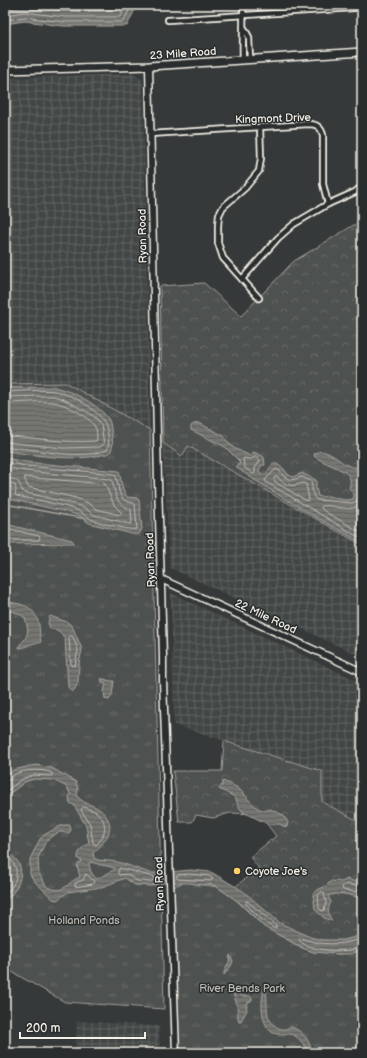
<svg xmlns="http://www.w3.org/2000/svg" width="367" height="1058" font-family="'Balsamiq Sans',sans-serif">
<defs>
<pattern id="industrial-grid" width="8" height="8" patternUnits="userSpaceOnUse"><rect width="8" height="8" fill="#434645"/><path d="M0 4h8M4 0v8" fill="none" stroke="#5f6160"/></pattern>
<pattern id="forest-crowns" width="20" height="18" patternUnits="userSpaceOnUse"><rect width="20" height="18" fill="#4e514f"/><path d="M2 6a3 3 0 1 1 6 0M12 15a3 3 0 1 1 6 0" fill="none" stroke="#686a68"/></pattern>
<pattern id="park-tufts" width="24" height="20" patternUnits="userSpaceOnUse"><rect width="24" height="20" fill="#4e514f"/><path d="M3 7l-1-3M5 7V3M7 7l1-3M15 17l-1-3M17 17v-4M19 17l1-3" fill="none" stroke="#686a68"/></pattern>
<pattern id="water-rules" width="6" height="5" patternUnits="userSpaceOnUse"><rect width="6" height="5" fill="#757572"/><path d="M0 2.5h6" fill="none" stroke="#5f5e5c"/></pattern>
</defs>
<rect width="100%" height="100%" fill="#363939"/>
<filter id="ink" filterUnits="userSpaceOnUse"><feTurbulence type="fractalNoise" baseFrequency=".025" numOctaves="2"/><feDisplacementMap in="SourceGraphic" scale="8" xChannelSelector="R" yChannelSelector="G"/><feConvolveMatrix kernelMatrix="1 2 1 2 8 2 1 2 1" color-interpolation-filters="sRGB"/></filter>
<g filter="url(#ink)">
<g fill="url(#industrial-grid)">
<polygon points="133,74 143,80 150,431 60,384 5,384 5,78"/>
<polygon points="163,443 182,456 188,446 362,545 362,657 170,568"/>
<polygon points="171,593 362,683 362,823 322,802 322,771 174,725"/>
<polygon points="77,1021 159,1026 160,1053 76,1053"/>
</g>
<g fill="url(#forest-crowns)" stroke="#a1a19c">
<polygon points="362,220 362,545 188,446 182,456 163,443 160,286 204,283 241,316 294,261"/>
<polygon points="224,741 322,771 322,802 362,823 362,941 323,948 276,928 231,890 259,868 250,857 276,836 259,814 230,813 213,818 196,815 192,822 179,822 173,771 222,771"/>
</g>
<g fill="url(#park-tufts)" stroke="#a1a19c">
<polygon points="66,383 150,430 164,1009 65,1002 5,968 5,384"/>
<polygon points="185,882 217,887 235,899 263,926 302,948 315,952 340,954 362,949 362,1053 179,1053 174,886"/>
</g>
<g fill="url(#water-rules)" stroke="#a8a7a1" fill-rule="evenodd">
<polygon points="5,5 137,5 127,26 63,26 25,21 5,24"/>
<path d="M 54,387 C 72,391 99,404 109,420 C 111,424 111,431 112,436 C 113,443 113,447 110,453 C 76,463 39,455 5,451 L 5,388 Z"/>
<path d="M 199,423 L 224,436 L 227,441 L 234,448 L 250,456 L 254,452 L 264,457 L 265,465 L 262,465 L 259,470 L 261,474 L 266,474 L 271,466 L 275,463 L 284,469 L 287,474 L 293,477 L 302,473 L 316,480 L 316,488 L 318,496 C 322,498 324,496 328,496 C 337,497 346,503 354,498 L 354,494 L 349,488 C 351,483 351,477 346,473 C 338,467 325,464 314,456 L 315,453 C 329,446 340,465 353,467 C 356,468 358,466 362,465 L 362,483 L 357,486 L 362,496 L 362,543 C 320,519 277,496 237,468 L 237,465 L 240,464 L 239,461 L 225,447 L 191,430 L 191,426 L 194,424 Z"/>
<polygon points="5,458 26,462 119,471 123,490 127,497 137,498 139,500 142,529 139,534 132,534 89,523 80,516 71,513 5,498 5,494 9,493 12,490 12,487 5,488"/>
<polygon points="5,524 72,540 74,543 5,544"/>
<path d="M 5,602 C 22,603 35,606 39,625 C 40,631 39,636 41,641 L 40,643 C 28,642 28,648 19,648 C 19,643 24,642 26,637 C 29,631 27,624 25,618 C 19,613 13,611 5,610 Z"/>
<path d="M 50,616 L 67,622 L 72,626 L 82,649 L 79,664 L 78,682 L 75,689 L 72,692 L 68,687 L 65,639 C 61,632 59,630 50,628 L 48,623 Z"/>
<polygon points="104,679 110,681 114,681 112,695 109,700 105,699 104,691 106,684 102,682 101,679"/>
<path d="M 36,765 L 52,768 L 76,782 L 78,789 L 77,796 C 85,805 90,803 99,809 C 119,824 108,840 93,853 L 94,858 L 98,860 L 118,862 L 150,873 L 161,873 L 190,870 L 211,872 L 243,891 L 280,923 L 310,937 L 323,940 L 344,940 L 362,935 L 362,950 L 350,954 L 338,954 L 313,952 L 305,949 L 264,927 L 240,903 L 216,886 L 208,884 L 202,885 L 191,883 L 160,883 L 151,886 L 135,885 L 125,878 L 102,887 L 68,892 L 57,900 L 53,899 L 34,881 L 30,874 L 30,859 L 40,839 L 44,835 L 58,827 L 64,825 L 70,825 L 71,830 L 69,833 L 60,832 L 52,836 L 46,841 L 38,858 L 39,874 L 47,887 C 66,895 66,882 80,877 L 77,865 L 82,861 L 78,859 C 77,851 84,846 89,843 L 86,826 L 74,805 L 70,803 L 69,798 L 70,794 L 67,787 L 53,780 L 34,779 L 25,782 L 5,797 L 5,779 L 13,770 ZM 90,862 L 115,868 C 112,872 102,876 97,879 C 91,874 90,870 89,863 Z"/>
<path d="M 223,781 C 229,783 235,786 240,790 C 248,797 257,815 270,809 L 283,815 L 288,822 L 287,827 L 283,826 L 280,824 L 268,824 L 243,812 L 239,807 L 235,797 L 219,789 L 222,785 Z"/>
<path d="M 9,854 C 30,865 19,890 5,901 L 5,855 Z"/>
<path d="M 347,879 L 362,884 L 362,892 L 357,897 C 348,894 337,892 328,896 L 331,902 C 327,910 328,914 332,921 L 324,918 L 315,909 L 313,894 L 319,889 L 325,887 L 331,881 L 342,882 Z"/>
<polygon points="230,955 233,961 231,966 224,975 224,972 229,962"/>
<path d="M 265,986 C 268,996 266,1007 268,1015 C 271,1025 281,1033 290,1027 C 302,1029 311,1042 312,1053 L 308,1053 C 305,1045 298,1035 289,1034 C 284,1033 278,1035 273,1033 C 260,1025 260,999 265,986 Z"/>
<polygon points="235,989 242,996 250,996 252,998 252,1000 246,1004 247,1010 241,1021 239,1021 238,1018 237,1005 233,993"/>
</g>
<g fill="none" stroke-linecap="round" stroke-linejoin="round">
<g stroke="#c1bfb9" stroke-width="1">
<polyline points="5,9 25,6 64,11 116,11 120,5"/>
<polyline points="5,15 25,12 64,17 120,17 127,5"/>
<polyline points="5,20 25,17 63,22 123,22 132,5"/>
<path d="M 5,392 C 21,392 38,389 54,391 C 72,394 103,411 107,429 C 108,435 110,444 107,450 C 75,461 38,448 5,447"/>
<polyline points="5,397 53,396 63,399 89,413 96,418 101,425 104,444 100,447 63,448 5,442"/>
<path d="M 5,403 C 21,403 37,401 52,402 C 64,403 89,416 95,427 C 97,430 97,435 97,439 L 96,441 C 63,444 37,437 5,436"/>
<polygon points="256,457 259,459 260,461 255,468 255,473 253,474 244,467 243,459 244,458 250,459"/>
<path d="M 5,462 L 26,466 L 115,474 C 119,482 117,497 126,501 C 129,503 132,502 135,504 L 137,529 C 132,531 100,523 93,520 C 85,516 81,511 71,508 C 53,503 34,499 16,496 L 15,494 L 16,490 L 15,485 L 12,483 L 5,484"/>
<path d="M 5,467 L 25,471 L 111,479 C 115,486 114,499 122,505 C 124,507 128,508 131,509 L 132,522 L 130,524 L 94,515 L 85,508 L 74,504 L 23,492 C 18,482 19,477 5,479"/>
<polygon points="25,477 105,484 114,505 121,512 122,514 120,515 96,509 88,503 76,498 28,487 25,480"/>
<path d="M 275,477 L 278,477 C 281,482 289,487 296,485 C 301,484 301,482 306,484 L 309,500 L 307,501 L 275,482 L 274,480 Z"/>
<path d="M 362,496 L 359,497 L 357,501 L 352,503 L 317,500 C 311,496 313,488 311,481 L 302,477 L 291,480 L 284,477 L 280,471 L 276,469 L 265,480 L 266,482 L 362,539"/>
<path d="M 362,502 C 352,515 335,504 322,506 L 321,508 L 324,511 L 362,533"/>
<polyline points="5,528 39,536 40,538 39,540 5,540"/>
<polygon points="71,636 73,637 78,650 75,665 73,666 71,664 69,638"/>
<path d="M 5,781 C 10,781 11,777 15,774 C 23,770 46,768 53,774 L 51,776 L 34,775 L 24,778 L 5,792"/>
<path d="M 84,807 C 88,809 93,810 96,812 C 108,820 107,836 96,845 L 93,843 L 90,824 L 81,810 L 82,808 Z"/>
<path d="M 5,859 L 10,859 C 22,872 15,885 5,895"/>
<polygon points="120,868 154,877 155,879 150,882 137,881 127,874 119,875 118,873"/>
<polygon points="86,874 94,881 93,884 75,887 75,883 83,880"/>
<polygon points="190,874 209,876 213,879 211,881 178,879 176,877 178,875"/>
<polygon points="347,884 358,886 359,889 355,892 343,890 342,887"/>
<polygon points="322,892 324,893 326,903 324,910 322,911 319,908 318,895"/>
<polygon points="247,901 276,925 276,928 273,928 261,919 246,904"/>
<path d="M 362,939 C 341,945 321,946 301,938 L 299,940 C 307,950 337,952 350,950 C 354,949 358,947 362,947"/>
</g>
<polyline stroke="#a8a7a1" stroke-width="1.5" points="5,504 86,519"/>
<g stroke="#f4f1e8" stroke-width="8">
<g id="minor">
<path d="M 243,5 C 244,23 242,41 243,59"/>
<polyline points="168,20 354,8 362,6"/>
<polyline points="244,28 249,37 250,59"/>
<path d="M 150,134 L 309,124 C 317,124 321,127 323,135 L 323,184 L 328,204"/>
<polyline points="242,279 278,238 294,224 328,204 355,192 362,186"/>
<polyline points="259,298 223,258 218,243 218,226 219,215 223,207 245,188 259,171 261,158 260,127"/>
</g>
</g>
<g stroke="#f4f1e8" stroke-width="9">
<g id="tertiary">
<polyline points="149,66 158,482 163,656 163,680 176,1053"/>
<polyline points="161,579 362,672"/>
</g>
</g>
<g stroke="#f4f1e8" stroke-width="10">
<polyline id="secondary" points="5,70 149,66 362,52"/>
</g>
<use href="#minor" stroke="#2a2d2e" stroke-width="4.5"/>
<use href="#tertiary" stroke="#2a2d2e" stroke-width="6"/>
<use href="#secondary" stroke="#2a2d2e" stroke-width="7"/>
</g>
</g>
<circle fill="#ffd166" stroke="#2a2d2e" stroke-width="1.5" cx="237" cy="871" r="4"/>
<g text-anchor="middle" stroke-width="3" stroke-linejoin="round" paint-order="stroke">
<g font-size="11" fill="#f4f1e8" stroke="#2a2d2e">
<text transform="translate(183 53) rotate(-4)" y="4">23 Mile Road</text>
<text transform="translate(273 118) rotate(-2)" y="4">Kingmont Drive</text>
<text transform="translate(142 236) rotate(-91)" y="4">Ryan Road</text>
<text transform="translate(150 560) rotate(-92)" y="4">Ryan Road</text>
<text transform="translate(266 616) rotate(25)" y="4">22 Mile Road</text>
<text transform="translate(159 884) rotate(-92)" y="4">Ryan Road</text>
</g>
<g font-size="11" fill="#f4f1e8" stroke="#2a2d2e" text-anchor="start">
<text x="245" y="875">Coyote Joe's</text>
</g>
<g font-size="11" fill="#bab9b2" stroke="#2a2d2e">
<text x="84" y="924">Holland Ponds</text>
<text x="242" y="992">River Bends Park</text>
</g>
</g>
<rect width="367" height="1058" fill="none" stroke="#2a2d2e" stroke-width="20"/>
<rect x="10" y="10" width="347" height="1038" fill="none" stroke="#f4f1e8" stroke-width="1.5" filter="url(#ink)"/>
<path d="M20 1032v6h125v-6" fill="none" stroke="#f4f1e8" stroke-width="2"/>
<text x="26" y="1032" font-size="12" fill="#f4f1e8" stroke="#2a2d2e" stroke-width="3" paint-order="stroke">200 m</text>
</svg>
